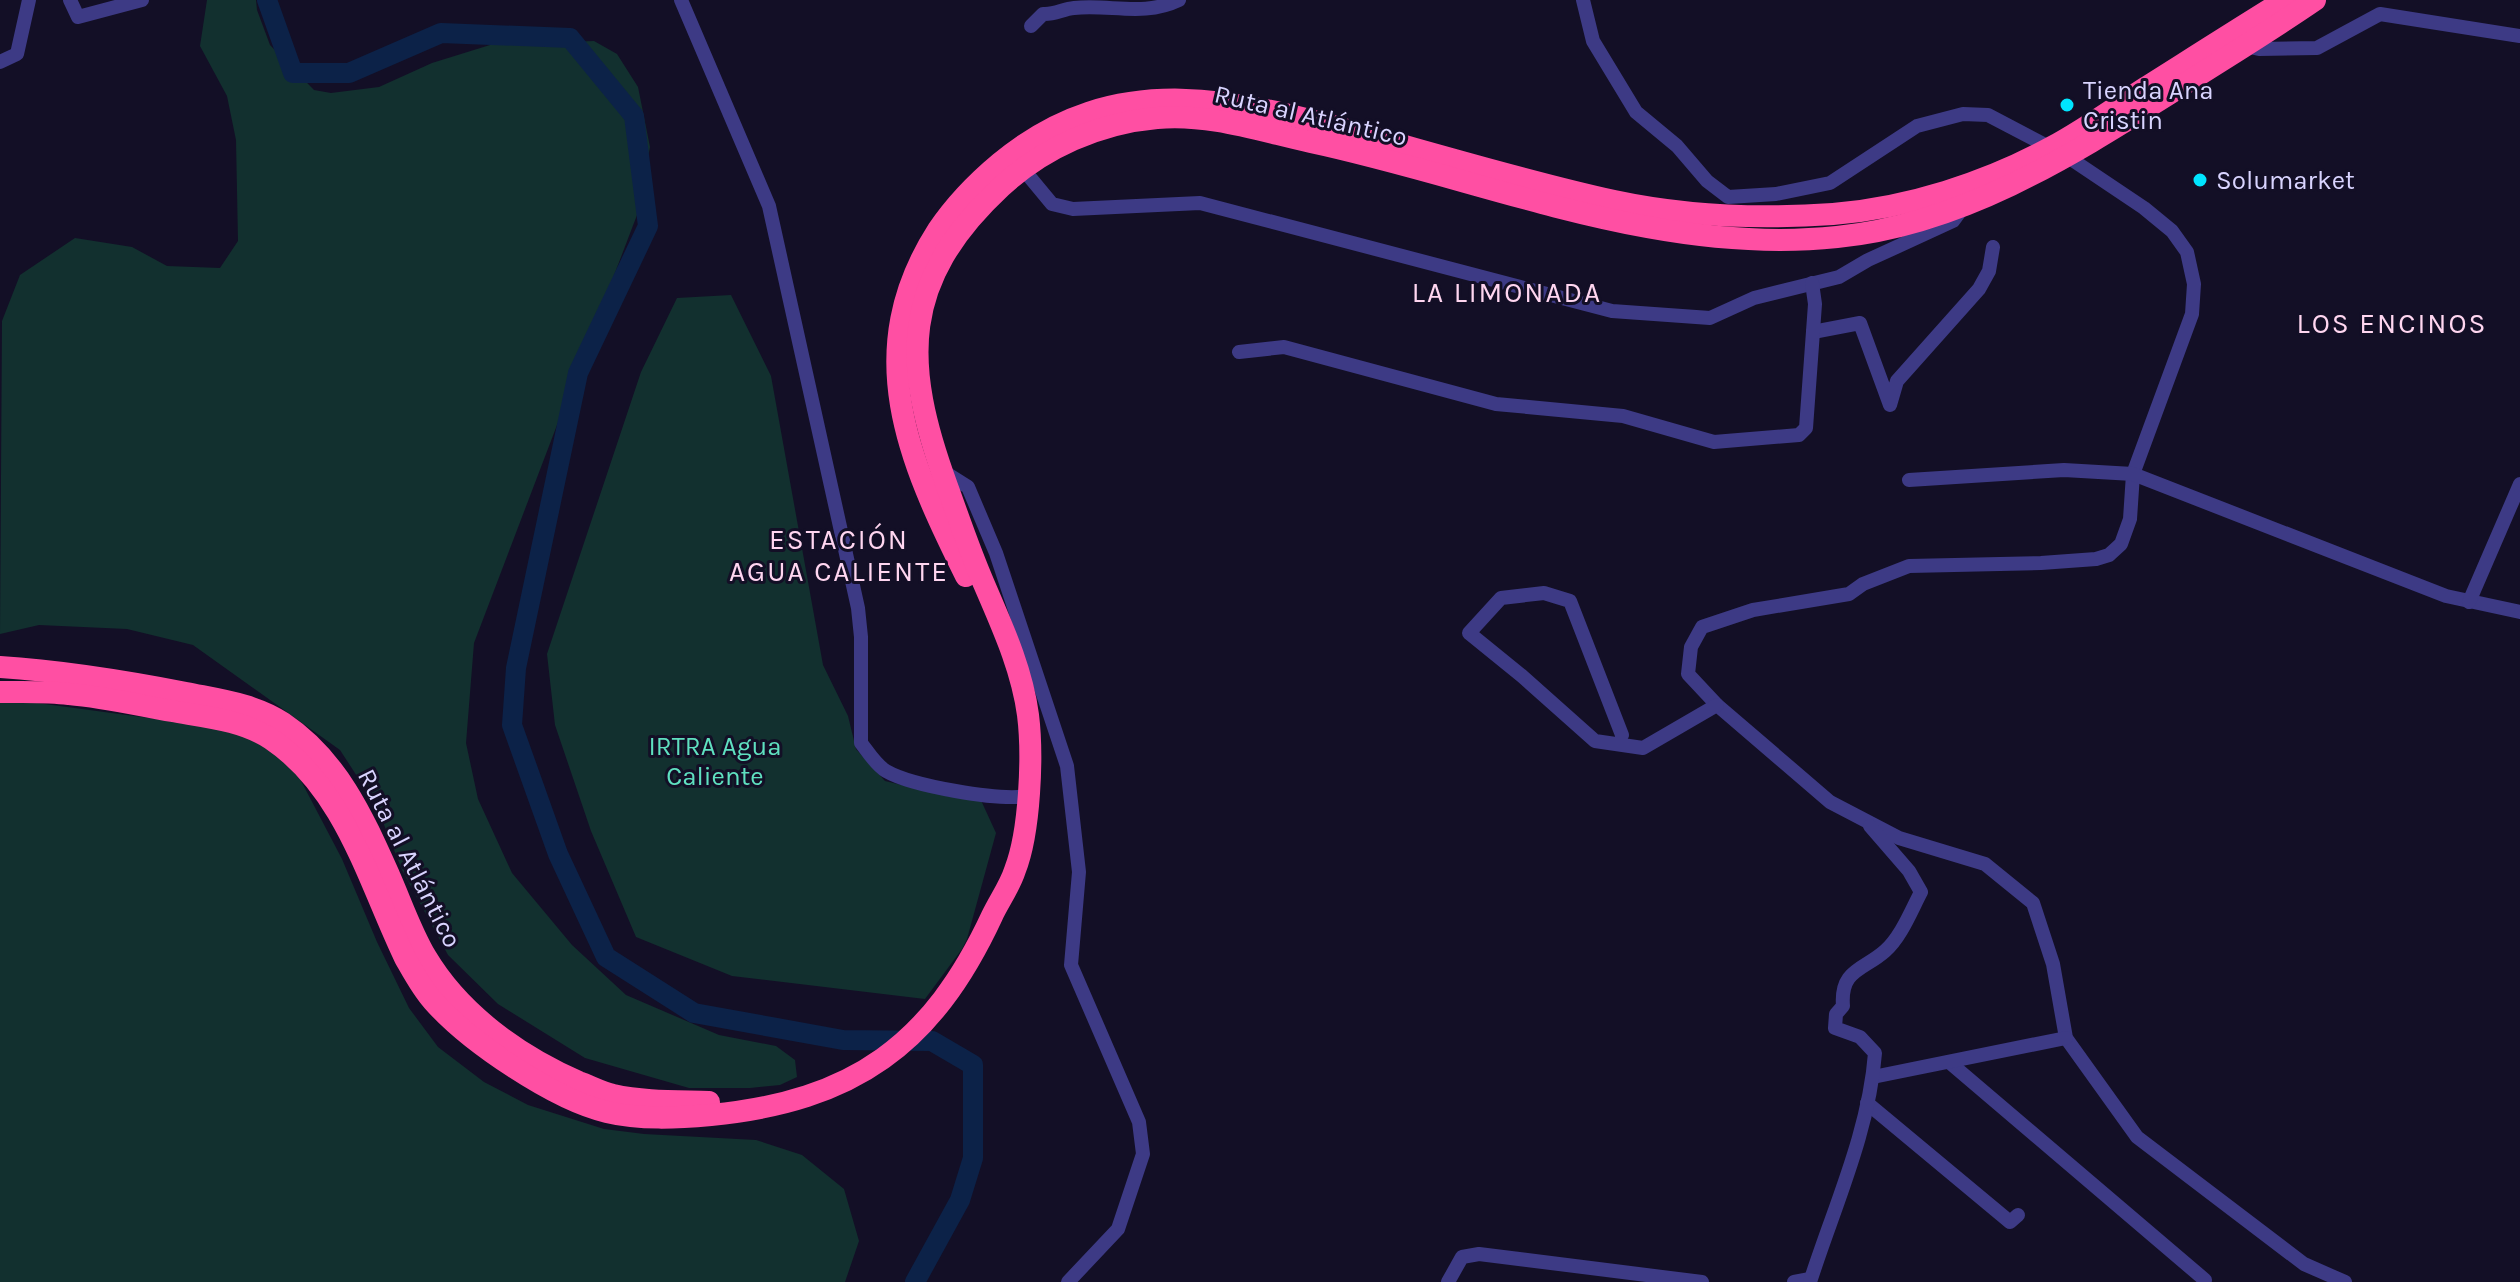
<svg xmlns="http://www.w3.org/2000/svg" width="2520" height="1282" font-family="Karla,sans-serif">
<rect width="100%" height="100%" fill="#130f26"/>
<g fill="#12302f">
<polygon points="207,0 256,0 257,10 270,45 314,90 331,93 379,87 432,63 490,45 594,41 617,54 638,87 650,147 637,215 474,643 466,743 478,799 512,873 572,945 626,995 719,1035 776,1046 795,1060 797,1077 780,1085 750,1088 689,1088 585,1058 498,1004 448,955 402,870 377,807 340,750 193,645 127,629 39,625 0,634 2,321 20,275 75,238 132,247 167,266 220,268 238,241 236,140 227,96 200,46"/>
<polygon points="731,295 771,376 823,665 848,716 856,749 885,781 951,797 979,796 996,833 967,939 962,949 925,999 732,976 636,937 591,831 555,725 547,654 641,372 677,298"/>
<polygon points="0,698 201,725 245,736 273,752 299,777 342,859 377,942 409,1008 438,1047 484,1082 528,1105 604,1129 644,1134 756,1140 802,1155 844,1189 859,1241 845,1282 0,1282"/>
</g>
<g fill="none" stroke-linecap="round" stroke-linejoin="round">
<polyline stroke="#0c2248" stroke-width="20" points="267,0 293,73 349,73 441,33 570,38 634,116 648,226 578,373 516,668 512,725 558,854 606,957 694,1013 843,1040 932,1041 973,1065 973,1158 960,1200 915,1282"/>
<g stroke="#3d3a85" stroke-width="14">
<polyline points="70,0 78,17 142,0"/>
<path d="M 681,0 L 769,206 L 858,608 L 861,637 L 861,743 C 868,752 876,765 886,771 C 912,786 998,801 1028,796"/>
<polyline points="1583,0 1593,41 1636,112 1677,146 1707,181 1728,197 1776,194 1830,183 1917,126 1963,114 1988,115 2068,157 2144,208 2172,231 2187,252 2194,284 2192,314 2133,474 2130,519 2121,544 2109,555 2096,559 2041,563 1909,566 1863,584 1849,594 1753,610 1702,627 1691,647 1688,674 1717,705 1830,802 1899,838 1985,864 2033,903 2053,964 2066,1038 2137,1137 2304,1264 2345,1282"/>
<path d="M 1031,26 L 1043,14 C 1054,15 1063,9 1074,8 C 1110,4 1144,17 1179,0"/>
<polyline points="2245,46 2259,49 2317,48 2380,14 2520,36"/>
<polyline points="0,62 17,54 29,0"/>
<polyline points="1023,169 1052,204 1073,209 1200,203 1612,311 1710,318 1754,298 1839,277 1868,260 1953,221 1964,206"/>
<polyline points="1813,332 1860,323 1890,405 1897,381 1979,289 1989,271 1993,247"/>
<polyline points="1239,352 1284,347 1496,404 1623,416 1714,442 1799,435 1806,428 1815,304 1812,283"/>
<polyline points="941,470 968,487 996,553 1067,766 1079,872 1071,965 1139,1122 1143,1154 1118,1229 1068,1282"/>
<polyline points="1909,480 2064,470 2133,474 2446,596 2520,612"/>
<polyline points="2469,602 2520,484"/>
<polyline points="1622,735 1570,601 1544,593 1501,598 1469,633 1522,676 1595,741 1643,748 1717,705"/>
<polyline points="1949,1062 2205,1280"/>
<polyline points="1873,1077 2066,1038"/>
<polyline points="1867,1103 2010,1222 2018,1215"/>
<polyline points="1448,1282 1462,1257 1479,1254 1702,1282"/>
<polyline points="1794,1282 1810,1279"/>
<path d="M 1810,1282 C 1834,1207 1869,1132 1875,1053 L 1860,1037 L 1835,1028 L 1836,1014 L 1843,1006 C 1840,969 1864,970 1885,951 C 1901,937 1911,911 1921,892 L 1909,871 L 1870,826"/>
</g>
<g stroke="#ff4fa3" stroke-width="22">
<path d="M 966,576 C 908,460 860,351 938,230 C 955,205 976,183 1000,163 C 1120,63 1247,102 1383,140 C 1460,161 1536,184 1614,201 C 1684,216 1762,219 1833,214 C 1908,208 1986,183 2052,147 C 2084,130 2114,108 2145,88 C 2191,59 2238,29 2285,0"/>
<path d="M 0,667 C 63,671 124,681 186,693 C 220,700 254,704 283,723 C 338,760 363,817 389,875 C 401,902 411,932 426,957 C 460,1014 519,1056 579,1082 C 590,1086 601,1092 613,1095 C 644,1102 677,1101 709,1102"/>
<path d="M 0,692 C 23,692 47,691 69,694 C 104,697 138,705 172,711 C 206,717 242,720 271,739 C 345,789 368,881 405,958 C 413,972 422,989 433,1001 C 469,1042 555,1100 607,1112 C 640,1120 678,1118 711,1115 C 854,1101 932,1045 992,916 C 999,901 1010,886 1015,870 C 1030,832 1033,755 1028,715 C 1022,669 1002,626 984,584 C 970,552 959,519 947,486 C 902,363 900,281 1001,187 C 1043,148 1099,123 1157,118 C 1208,113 1261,131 1311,142 C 1485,179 1656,256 1837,237 C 1960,225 2067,158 2169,94 C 2217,63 2267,33 2315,0"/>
</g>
</g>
<g fill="#00e5ff" stroke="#130f26" stroke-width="3">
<circle cx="2067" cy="105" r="8"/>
<circle cx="2200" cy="180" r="8"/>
</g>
<g text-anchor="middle" stroke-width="6" stroke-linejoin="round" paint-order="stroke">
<g font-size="26" fill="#d9d4ff" stroke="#130f26" text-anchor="start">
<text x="2083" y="99">Tienda Ana<tspan x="2083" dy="30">Cristin</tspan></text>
<text x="2216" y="189">Solumarket</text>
</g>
<g font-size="26" fill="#d9d4ff" stroke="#130f26">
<text transform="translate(1311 115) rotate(13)" y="9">Ruta al Atlántico</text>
<text transform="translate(410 858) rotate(63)" y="9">Ruta al Atlántico</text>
</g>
<g font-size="26" fill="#5fe0c0" stroke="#130f26">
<text x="715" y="755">IRTRA Agua<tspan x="715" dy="30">Caliente</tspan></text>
</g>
<g font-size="28" letter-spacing="2" fill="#ffd6f0" stroke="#130f26">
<text x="1507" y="302">LA LIMONADA</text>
<text x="2392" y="333">LOS ENCINOS</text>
<text x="839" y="549">ESTACIÓN<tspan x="839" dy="32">AGUA CALIENTE</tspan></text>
</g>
</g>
</svg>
